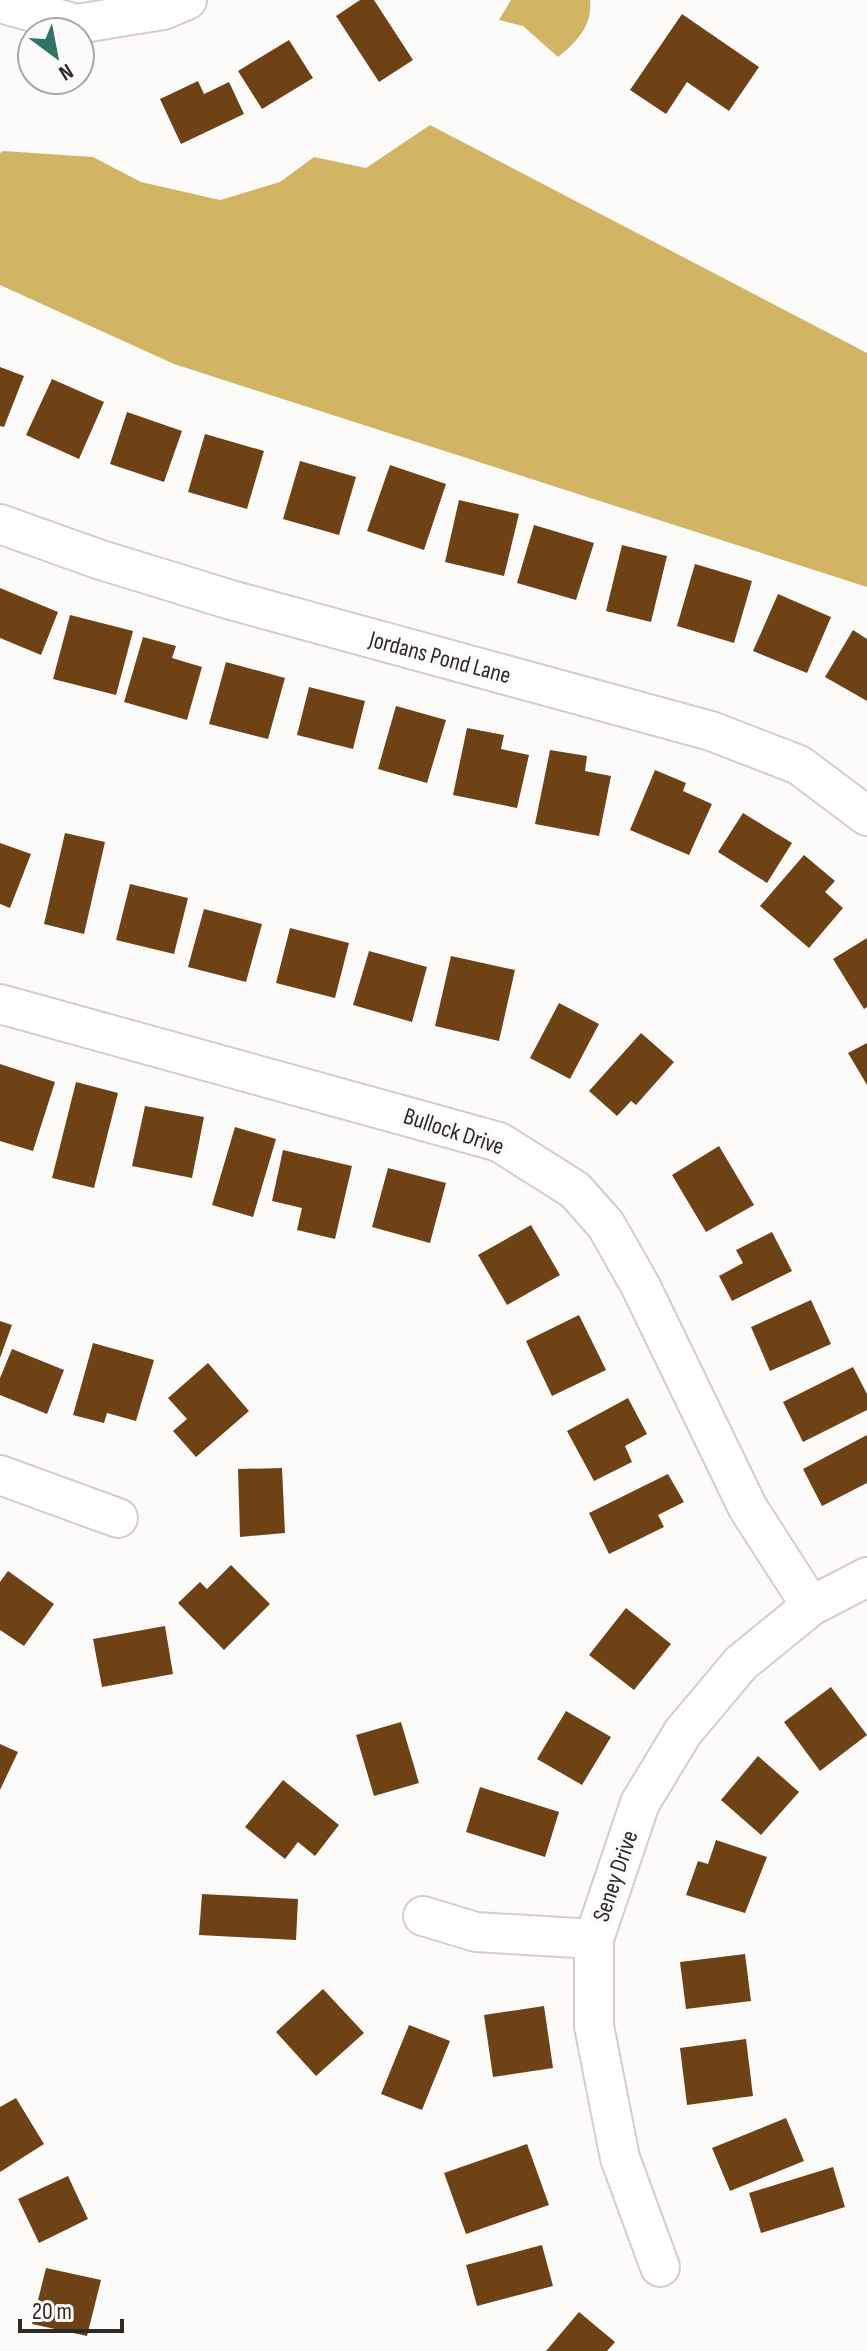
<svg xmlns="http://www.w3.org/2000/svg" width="867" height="2351" font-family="'Sofia Sans Condensed',sans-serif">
<rect width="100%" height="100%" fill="#fdfbfa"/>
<g fill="#d1b565">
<path d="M 511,0 L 590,0 C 593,25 576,43 558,57 L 523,26 L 499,20 Z"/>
<polygon points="430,125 867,353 867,587 174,364 0,285 0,153 3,151 93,157 141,182 220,200 280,182 314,157 366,168"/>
</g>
<g fill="#6e4215">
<polygon points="360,0 374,0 413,60 379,82 336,16"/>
<polygon points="682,14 759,67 729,111 687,82 666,114 630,90"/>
<polygon points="289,40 313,78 262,109 238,71"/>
<polygon points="198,81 204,94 229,82 244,114 181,144 160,99"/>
<polygon points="0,367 24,376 4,427 0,426"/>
<polygon points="52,379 104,402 79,459 26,435"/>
<polygon points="127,412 182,431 164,482 110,464"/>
<polygon points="205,434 264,451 247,509 188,492"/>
<polygon points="300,461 356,477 339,535 283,519"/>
<polygon points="390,465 446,484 424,550 367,531"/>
<polygon points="459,500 519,514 504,576 445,562"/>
<polygon points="534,525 594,543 576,600 517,583"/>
<polygon points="622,545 667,556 651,622 606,611"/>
<polygon points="695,564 752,581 734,643 677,626"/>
<polygon points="0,588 58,612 41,655 0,638"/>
<polygon points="778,594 831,617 807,673 753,651"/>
<polygon points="70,615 133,631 116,695 53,679"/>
<polygon points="853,630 867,639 867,701 825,677"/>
<polygon points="143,637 176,646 172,658 202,667 187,720 124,702"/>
<polygon points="226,662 285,678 268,739 209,724"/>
<polygon points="309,687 365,701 353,749 297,735"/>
<polygon points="396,706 446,720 427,783 378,769"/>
<polygon points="467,728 504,735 501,749 529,755 517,808 453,795"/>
<polygon points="550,750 587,756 585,771 611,776 599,836 535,824"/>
<polygon points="655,770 686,783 683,791 712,804 689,855 630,830"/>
<polygon points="743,813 792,843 767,883 718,852"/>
<polygon points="65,833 105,842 84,934 44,924"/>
<polygon points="0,843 31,854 10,908 0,904"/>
<polygon points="804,855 835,881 825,892 843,908 809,948 760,906"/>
<polygon points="130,884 188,898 174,954 116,940"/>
<polygon points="204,909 262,924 246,982 188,967"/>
<polygon points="290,928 349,943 335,998 276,983"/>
<polygon points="867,938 867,1007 864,1009 833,959"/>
<polygon points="369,951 427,967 412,1022 353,1005"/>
<polygon points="451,956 515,970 499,1041 435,1026"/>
<polygon points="559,1003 599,1024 570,1079 530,1058"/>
<polygon points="641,1033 674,1062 636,1105 631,1101 617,1116 589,1091"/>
<polygon points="867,1043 867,1085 848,1053"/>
<polygon points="0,1064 55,1082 33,1151 0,1141"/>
<polygon points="76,1082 118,1093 94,1188 52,1178"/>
<polygon points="145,1106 204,1117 192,1178 132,1166"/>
<polygon points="235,1127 276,1139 253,1217 212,1205"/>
<polygon points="719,1146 754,1205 706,1232 672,1175"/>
<polygon points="283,1150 352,1166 335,1239 297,1230 302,1208 272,1201"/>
<polygon points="388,1168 446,1183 430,1243 372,1227"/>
<polygon points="531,1225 560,1275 507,1305 478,1255"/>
<polygon points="772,1232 792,1271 732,1301 719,1276 743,1263 736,1250"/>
<polygon points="811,1300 831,1344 770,1371 751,1327"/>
<polygon points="579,1315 606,1370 552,1396 526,1341"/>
<polygon points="0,1321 12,1325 0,1358"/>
<polygon points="93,1343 154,1360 136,1421 107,1413 104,1423 73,1415"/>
<polygon points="12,1349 64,1370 47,1414 0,1395 0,1378"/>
<polygon points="208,1363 249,1411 196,1457 173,1431 187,1419 168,1398"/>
<polygon points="853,1367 867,1394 867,1410 803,1442 783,1402"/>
<polygon points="628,1398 647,1434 625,1446 632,1462 594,1481 567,1431"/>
<polygon points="867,1435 867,1483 822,1506 803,1469"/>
<polygon points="282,1468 285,1533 240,1537 238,1469"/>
<polygon points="668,1474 684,1502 658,1515 664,1527 609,1554 589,1513"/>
<polygon points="231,1565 270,1604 224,1650 178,1603 200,1582 207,1589"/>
<polygon points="8,1571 54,1604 24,1646 0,1630 0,1582"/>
<polygon points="626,1608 671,1644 634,1690 589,1655"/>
<polygon points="165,1626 173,1674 102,1687 93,1639"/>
<polygon points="831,1687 867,1735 820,1771 784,1722"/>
<polygon points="566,1711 611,1737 582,1785 537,1759"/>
<polygon points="401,1722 419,1783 374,1796 356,1735"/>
<polygon points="0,1744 18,1752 0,1790"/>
<polygon points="758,1756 799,1792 761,1835 721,1800"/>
<polygon points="283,1780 339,1825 315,1856 298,1842 285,1859 245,1827"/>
<polygon points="480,1787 559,1812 545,1857 466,1832"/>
<polygon points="716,1840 767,1857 745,1913 686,1895 698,1861 708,1864"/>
<polygon points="202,1894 298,1899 296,1940 199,1935"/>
<polygon points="745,1954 751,2001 686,2009 680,1962"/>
<polygon points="323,1989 364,2033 316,2076 276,2032"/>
<polygon points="544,2006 553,2068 493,2077 484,2015"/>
<polygon points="409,2025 450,2041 422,2110 381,2094"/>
<polygon points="746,2039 753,2096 687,2105 680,2048"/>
<polygon points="16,2098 44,2144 0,2172 0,2107"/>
<polygon points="786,2118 804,2161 730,2191 712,2148"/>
<polygon points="527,2144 549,2205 466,2234 444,2173"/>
<polygon points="833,2167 845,2207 761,2233 749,2193"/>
<polygon points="68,2176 88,2219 39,2243 18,2199"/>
<polygon points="542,2245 553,2286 477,2306 466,2265"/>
<polygon points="46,2268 101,2280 87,2336 32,2324"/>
<polygon points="579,2312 615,2342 607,2351 546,2351"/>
</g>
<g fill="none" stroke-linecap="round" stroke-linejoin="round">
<g stroke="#d7ccc9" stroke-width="42">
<g id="minor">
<polyline points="0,3 77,24 163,10 187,0"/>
<polyline points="0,524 98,559 231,600 711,731 799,765 867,816"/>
<polyline points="0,1004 499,1142 575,1190 606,1225 640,1285 748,1508 811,1606"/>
<polyline points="0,1475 118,1518"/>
<polyline points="423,1916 476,1932 594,1939"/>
<polyline points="660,2267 620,2158 594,2026 594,1939 640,1803 683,1732 741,1663 811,1606 867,1577"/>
</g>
</g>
<use href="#minor" stroke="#fff" stroke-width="38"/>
</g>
<g text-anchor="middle" stroke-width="8" stroke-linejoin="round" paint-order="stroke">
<g font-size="24" fill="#2e2a28" stroke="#fdfbfa">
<text transform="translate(440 657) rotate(15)" y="8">Jordans Pond Lane</text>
<text transform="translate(454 1131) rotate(18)" y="8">Bullock Drive</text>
<text transform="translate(615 1876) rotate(-71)" y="8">Seney Drive</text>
</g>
</g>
<g transform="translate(56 56) rotate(148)"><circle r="38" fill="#fdfbfa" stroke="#aaa7a6" stroke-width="2"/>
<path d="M0-6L14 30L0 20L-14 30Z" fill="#307467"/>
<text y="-12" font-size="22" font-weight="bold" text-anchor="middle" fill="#2e2a28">N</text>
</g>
<path d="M20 2319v12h102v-12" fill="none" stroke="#2e2a28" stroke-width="4"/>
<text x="32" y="2319" font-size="24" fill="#2e2a28" stroke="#fdfbfa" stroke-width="6" paint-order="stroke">20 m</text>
</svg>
